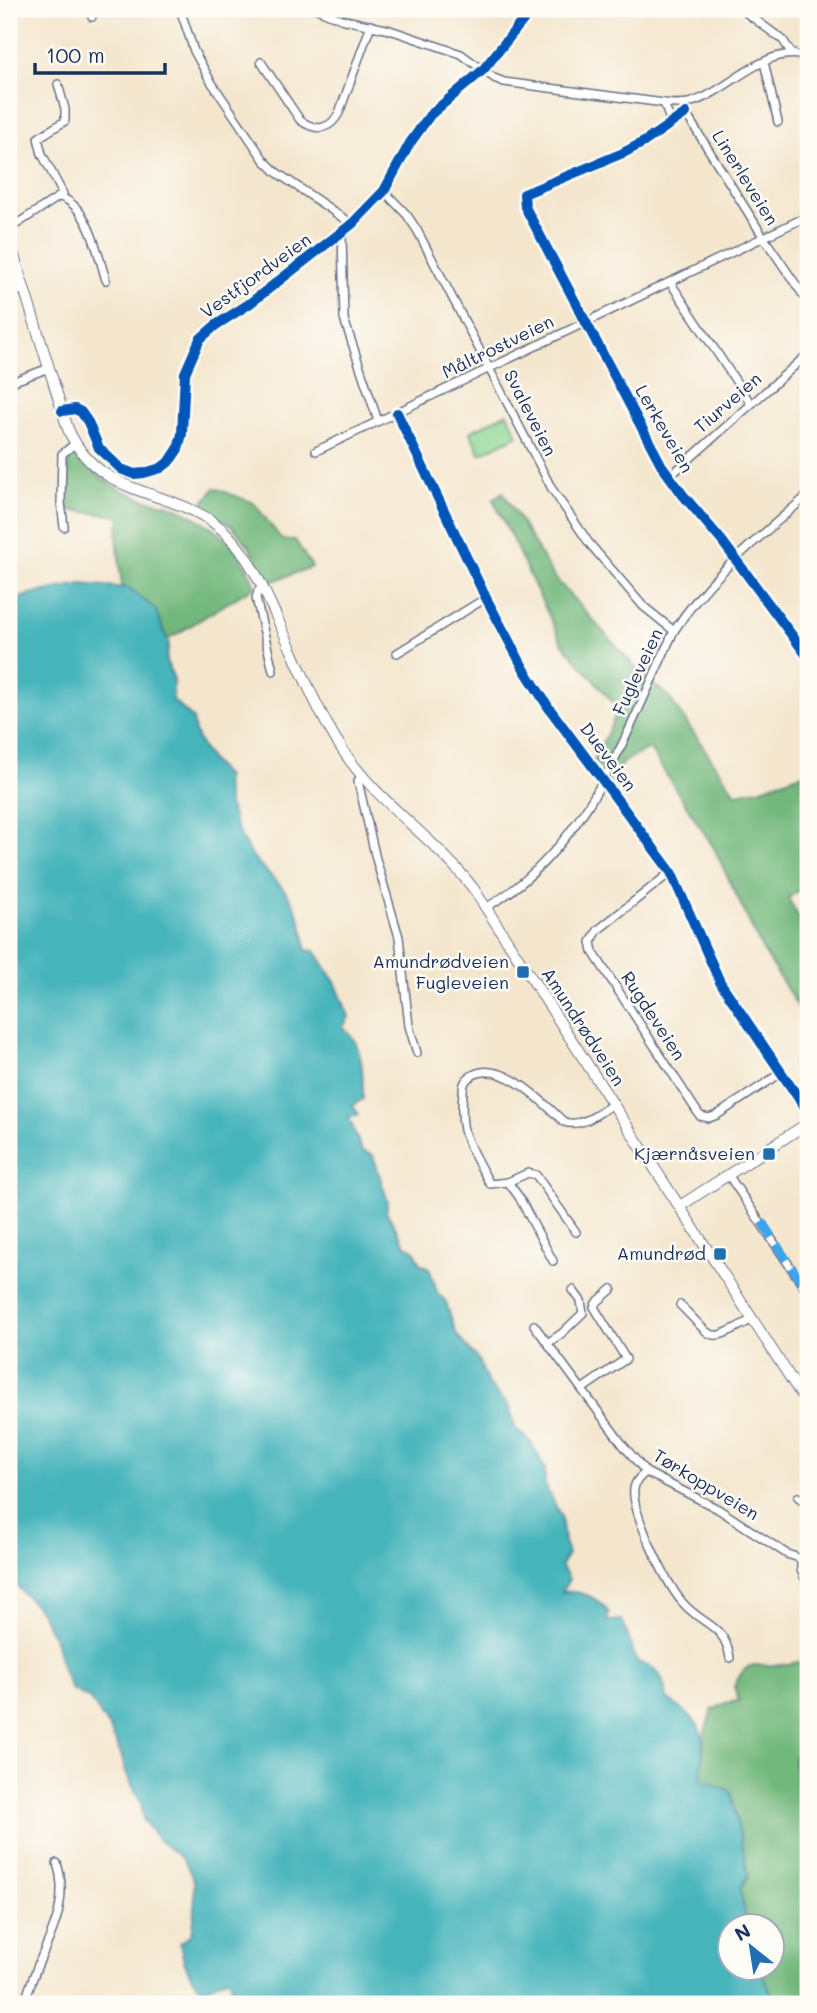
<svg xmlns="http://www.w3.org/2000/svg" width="817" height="2013" font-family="Mali,sans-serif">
<rect width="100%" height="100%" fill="#fdfcf7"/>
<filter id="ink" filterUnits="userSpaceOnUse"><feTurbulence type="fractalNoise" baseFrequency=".0143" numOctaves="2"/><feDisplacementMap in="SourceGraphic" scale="14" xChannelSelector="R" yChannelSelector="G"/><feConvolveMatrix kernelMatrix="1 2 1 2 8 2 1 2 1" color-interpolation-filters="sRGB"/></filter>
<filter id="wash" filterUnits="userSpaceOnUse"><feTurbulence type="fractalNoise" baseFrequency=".00686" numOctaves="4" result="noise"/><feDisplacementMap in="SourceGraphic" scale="28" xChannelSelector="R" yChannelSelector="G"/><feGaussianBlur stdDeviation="1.57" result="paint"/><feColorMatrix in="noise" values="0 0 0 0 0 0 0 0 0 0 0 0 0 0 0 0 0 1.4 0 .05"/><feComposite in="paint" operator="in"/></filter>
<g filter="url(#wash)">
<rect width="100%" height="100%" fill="#f4e6cd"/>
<polygon fill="#8ed792" stroke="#548378" stroke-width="2" points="507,413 518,435 480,454 470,432"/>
<g fill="#72b87c" stroke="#46746d" stroke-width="2">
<path d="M 74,448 C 93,476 114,489 146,500 C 155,502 164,503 172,506 C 197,516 227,534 241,557 C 247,566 251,576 255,586 L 167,640 L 155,609 L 129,588 L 122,587 L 117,536 L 120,516 L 68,510 L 68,455 Z"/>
<polygon points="215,488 254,503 282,540 295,540 312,567 268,583 249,546 232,526 200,507"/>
<polygon points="503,492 554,577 643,676 668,696 735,793 759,789 805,773 808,778 808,884 788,898 808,934 808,1023 761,947 714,848 649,748 622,763 612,782 594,760 619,709 562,643 493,499"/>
<path d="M 808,1660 L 808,1709 L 794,1763 L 802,1809 L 808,1823 L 808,2004 L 776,2004 L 760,1968 L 772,1968 L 772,1926 L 747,1925 L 740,1889 L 701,1779 L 704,1736 L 712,1710 L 726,1703 L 739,1701 L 734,1687 C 747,1657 754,1667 780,1665 C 789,1664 799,1662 808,1660 Z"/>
</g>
<path fill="#45b4bb" stroke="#30728c" stroke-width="2" d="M 81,584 L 129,588 L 155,609 L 169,644 L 166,661 L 174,679 L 172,699 L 193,719 C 193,739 211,763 226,776 C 222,797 240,841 253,857 C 264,871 281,883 290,898 C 299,912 305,933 306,950 L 315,951 L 336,984 L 349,1017 L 343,1027 C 364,1044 363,1073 363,1099 L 353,1105 L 358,1115 L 349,1118 L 362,1151 L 373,1155 L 388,1202 L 386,1211 L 405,1244 L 415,1251 L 420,1263 L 429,1268 L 438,1294 L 445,1300 L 457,1335 L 479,1361 L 488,1384 L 509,1406 L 515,1428 L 531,1442 L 545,1469 L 545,1485 L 561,1516 L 564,1542 L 568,1554 L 561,1565 L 569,1579 L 562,1592 C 580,1590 599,1597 609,1613 L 607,1621 L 622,1620 L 637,1662 C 659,1668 664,1677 667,1699 C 709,1727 704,1732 701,1779 L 731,1791 L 748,1875 L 740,1889 L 747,1925 L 730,1926 L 730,1968 L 760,1968 L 776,2004 L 212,2004 L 212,1999 L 233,1986 L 228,1977 L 202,1991 C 189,1976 183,1963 180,1943 L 192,1934 L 195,1913 L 194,1881 L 186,1864 L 183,1859 L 161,1842 L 143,1820 L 141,1803 L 126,1773 L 122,1757 L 110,1729 L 90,1699 L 72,1690 L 62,1668 L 55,1639 L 40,1611 L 9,1577 L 9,603 L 30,594 Z"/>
</g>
<g filter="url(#ink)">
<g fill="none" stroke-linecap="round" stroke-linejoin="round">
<g stroke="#676f85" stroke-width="10">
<g id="minor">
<polyline points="180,9 194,51 210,80 264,160 276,172 352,224"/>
<path d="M 317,9 L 341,19 L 390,30 L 461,54 L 494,78 L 504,82 L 664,103 C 674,104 682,105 692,102 C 730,91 765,43 808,57"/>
<polyline points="741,9 783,40 792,54"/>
<polyline points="92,17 93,9"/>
<path d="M 261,62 L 300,120 C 316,132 330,130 339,113 L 371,25"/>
<polyline points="764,62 778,122"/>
<polyline points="664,103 671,123"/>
<polyline points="683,109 764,238 808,302"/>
<polyline points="686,113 644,142 623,153 524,194 525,207 662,466 683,495 722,541 808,657"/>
<polyline points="384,191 407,215 417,230 552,489 589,543 643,606 674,631"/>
<path d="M 60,197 C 89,206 98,255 106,280"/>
<polyline points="9,229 63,194 42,154 38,138 65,121 65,109 58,84"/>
<polyline points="342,234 344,319 378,421"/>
<polyline points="670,282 751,404"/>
<polyline points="9,296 24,288"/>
<polyline points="9,383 49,368"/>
<polyline points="62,411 75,409 81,412 88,422 99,448 121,469 134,474 144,473 161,468 170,461 178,449 182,434 185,373 200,339 216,325 249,304 352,224 384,191 410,143 430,115 483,70 532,9"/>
<polyline points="397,413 486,598 524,669 549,708 671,872 720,982 808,1112"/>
<polyline points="316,451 808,216"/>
<polyline points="669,477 808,354"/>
<polyline points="64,527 61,503 62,454 76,443"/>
<polyline points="263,587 258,591 256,598 273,671"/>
<polyline points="397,653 486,598"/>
<polyline points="361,775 358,781 376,859 399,937 409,1026 417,1053"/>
<polyline points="671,872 598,930 591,942 593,952 700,1116 709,1118 717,1115 781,1073"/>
<path d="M 487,907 C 588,849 627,731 674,631 C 708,577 760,537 808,495"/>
<polyline points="729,1176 808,1293"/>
<polyline points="508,1182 519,1197 553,1261"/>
<path d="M 576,1232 L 536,1175 L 528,1173 L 508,1182 L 490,1184 C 481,1167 469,1149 464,1130 C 461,1117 462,1105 463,1092 C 463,1084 465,1079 473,1075 C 502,1059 545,1104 564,1122 C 582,1128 599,1113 614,1103"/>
<path d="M 680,1305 C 717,1341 705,1344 753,1319"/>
<polyline points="534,1325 623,1445 646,1472 718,1509 787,1554 808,1561"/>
<polyline points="549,1342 561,1334 583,1313 581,1301 573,1290"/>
<polyline points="582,1389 626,1359 594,1307 596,1303 612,1289"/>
<path d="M 646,1472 C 640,1477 635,1481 634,1489 C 631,1512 667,1585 683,1603 C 703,1626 725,1624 730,1658"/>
<polyline points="798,1497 808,1504"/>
<polyline points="801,1559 801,1570 808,1585"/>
<path d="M 25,2004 C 35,1954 74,1915 57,1863"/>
</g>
</g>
<g stroke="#676f85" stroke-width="12">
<g id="secondary">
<path d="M 9,240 L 68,429 C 101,504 178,485 227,534 C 250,558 263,587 276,616 C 297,660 315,708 342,749 C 377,803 434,837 473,888 L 808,1405"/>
<polyline points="680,1206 808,1123"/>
</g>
</g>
<use href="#minor" stroke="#fff" stroke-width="7"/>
<use href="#secondary" stroke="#fff" stroke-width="10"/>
<polyline stroke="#3da3ed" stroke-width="9" stroke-dasharray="18 9" stroke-linecap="butt" points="762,1222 808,1293"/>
<g stroke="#fdfcf7" stroke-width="15">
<g id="cycleway">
<polyline points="686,113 644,142 623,153 524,194 525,207 662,466 683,495 722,541 808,657"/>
<polyline points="62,411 75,409 81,412 88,422 99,448 121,469 134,474 144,473 161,468 170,461 178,449 182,434 185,373 200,339 216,325 249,304 352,224 384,191 410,143 430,115 483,70 532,9"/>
<polyline points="397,413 486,598 524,669 549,708 671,872 720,982 808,1112"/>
</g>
</g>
<use href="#cycleway" stroke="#0057b8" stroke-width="10"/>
</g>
</g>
<g fill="#1f6fb2" stroke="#fdfcf7" stroke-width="2.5">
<rect x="516" y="965" width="14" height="14" rx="3.5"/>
<rect x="762" y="1147" width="14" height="14" rx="3.5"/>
<rect x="713" y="1247" width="14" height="14" rx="3.5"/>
</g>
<g text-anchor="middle" stroke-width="5" stroke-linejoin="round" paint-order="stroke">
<g font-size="18" fill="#1b2f5e" stroke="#fdfcf7">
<text transform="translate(745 178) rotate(58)" y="6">Linerleveien</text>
<text transform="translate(256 276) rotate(-36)" y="6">Vestfjordveien</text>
<text transform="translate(498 347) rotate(-26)" y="6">Måltrostveien</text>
<text transform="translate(728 403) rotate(-41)" y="6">Tiurveien</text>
<text transform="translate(530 413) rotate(63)" y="6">Svaleveien</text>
<text transform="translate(664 429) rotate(60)" y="6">Lerkeveien</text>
<text transform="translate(638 672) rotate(-65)" y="6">Fugleveien</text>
<text transform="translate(608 757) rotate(53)" y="6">Dueveien</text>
<text transform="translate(653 1016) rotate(57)" y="6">Rugdeveien</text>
<text transform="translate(583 1027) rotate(57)" y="6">Amundrødveien</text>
<text transform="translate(706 1485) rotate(31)" y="6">Tørkoppveien</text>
</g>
<g font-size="18" fill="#1b2f5e" stroke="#fdfcf7" text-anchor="end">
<text x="509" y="968">Amundrødveien<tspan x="509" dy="21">Fugleveien</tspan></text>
<text x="755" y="1160">Kjærnåsveien</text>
<text x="706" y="1260">Amundrød</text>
</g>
</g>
<rect width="817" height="2013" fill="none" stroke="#fdfcf7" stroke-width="35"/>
<g transform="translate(751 1947) rotate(330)"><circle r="33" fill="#fdfcf7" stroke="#a3aaba" stroke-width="2"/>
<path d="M0-5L12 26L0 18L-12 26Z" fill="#1f6fb2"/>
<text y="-10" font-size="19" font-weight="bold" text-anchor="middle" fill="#1b2f5e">N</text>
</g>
<path d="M35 63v10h130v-10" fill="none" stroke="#1b2f5e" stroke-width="3.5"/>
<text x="46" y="63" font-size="21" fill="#1b2f5e" stroke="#fdfcf7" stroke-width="5" paint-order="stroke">100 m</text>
</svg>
